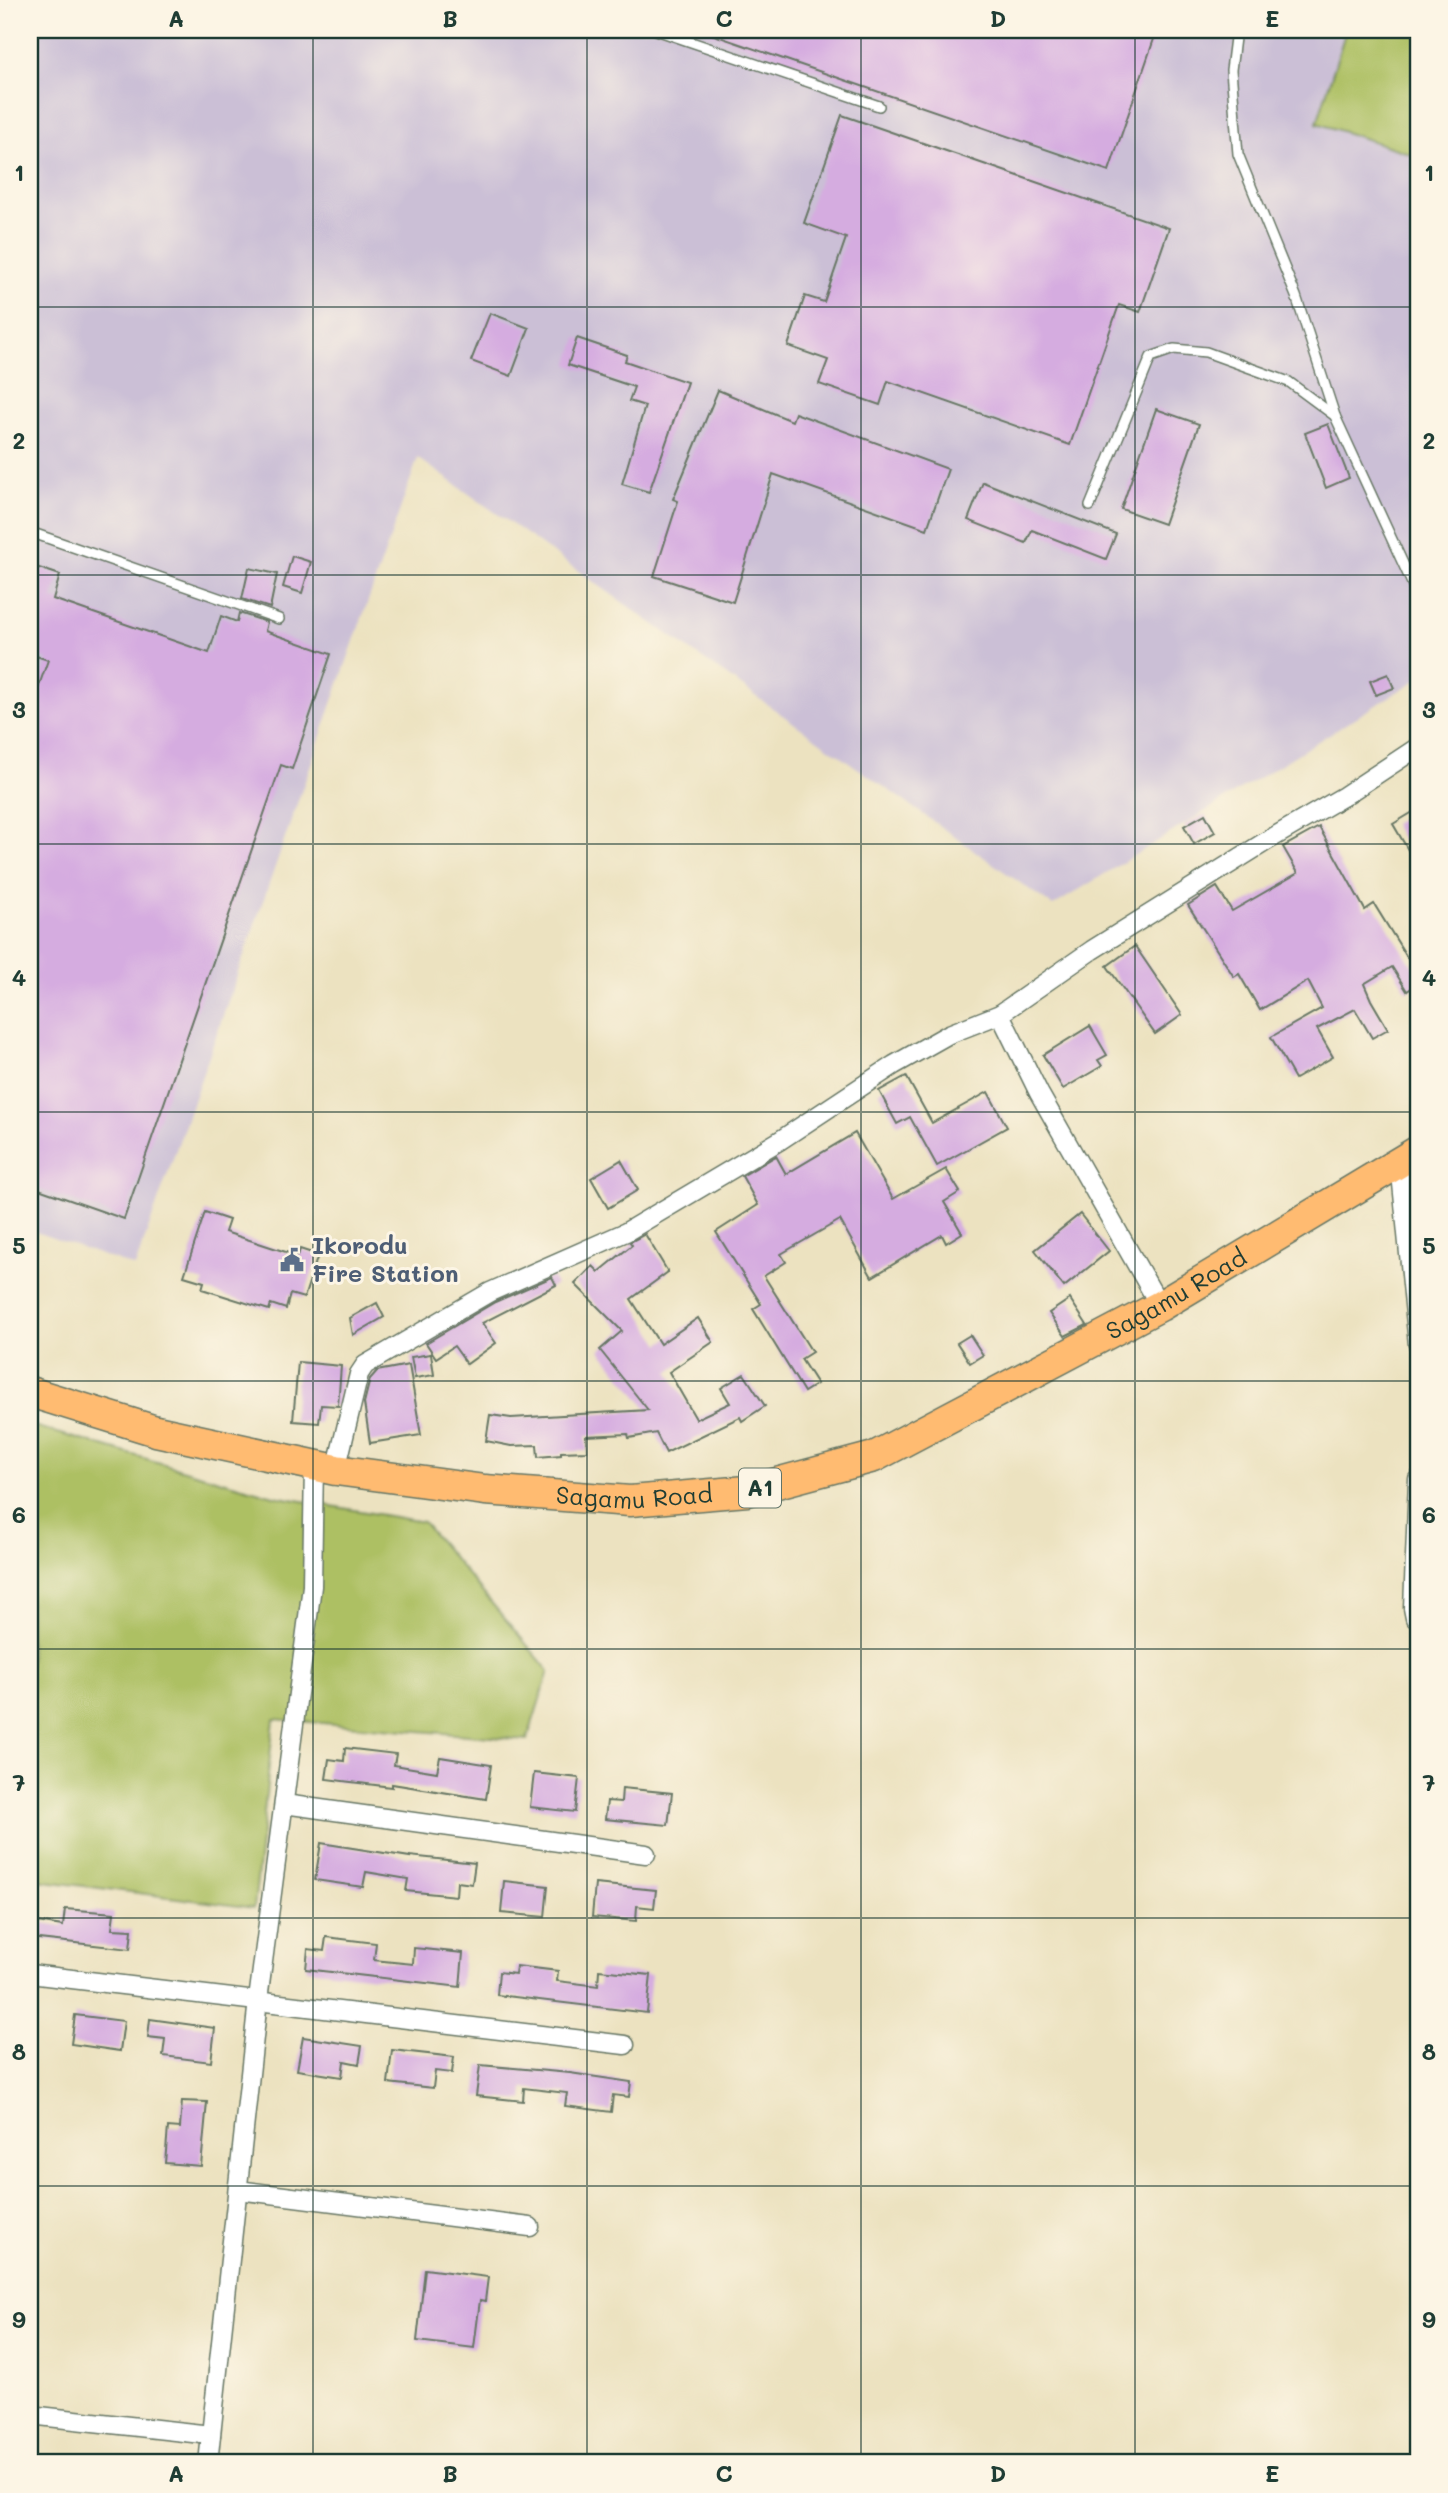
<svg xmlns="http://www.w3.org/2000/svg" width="1448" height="2493" font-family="Mali,sans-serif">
<rect width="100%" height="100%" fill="#fcf5e5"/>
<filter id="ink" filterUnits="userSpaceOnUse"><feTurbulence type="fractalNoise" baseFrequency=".0143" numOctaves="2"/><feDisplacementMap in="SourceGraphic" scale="14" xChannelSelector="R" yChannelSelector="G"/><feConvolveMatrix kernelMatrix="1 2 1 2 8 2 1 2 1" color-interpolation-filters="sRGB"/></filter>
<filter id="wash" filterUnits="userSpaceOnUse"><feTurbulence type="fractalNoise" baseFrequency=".00686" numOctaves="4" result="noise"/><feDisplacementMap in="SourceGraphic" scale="28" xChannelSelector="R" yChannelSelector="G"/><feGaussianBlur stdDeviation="1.57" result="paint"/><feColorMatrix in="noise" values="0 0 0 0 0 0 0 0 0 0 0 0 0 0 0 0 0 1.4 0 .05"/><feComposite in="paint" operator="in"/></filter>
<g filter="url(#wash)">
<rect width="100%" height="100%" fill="#ece2c0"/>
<polygon fill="#cbbfd6" points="30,30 1346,30 1317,123 1418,156 1418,679 1053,906 418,458 135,1267 30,1230"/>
<g fill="#adc064" stroke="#667e4c" stroke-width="2">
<polygon points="1346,30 1418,30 1418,156 1317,123"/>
<polygon points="30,1425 274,1496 423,1522 549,1671 527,1740 274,1719 254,1908 30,1879"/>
</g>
<g id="blocks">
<g fill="#d5ace0">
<polygon points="706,30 1136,30 1155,36 1109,171 705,32"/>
<polygon points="842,115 1169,228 1140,312 1119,305 1070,445 888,381 880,405 819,384 828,360 788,346 805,296 824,302 846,238 804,223"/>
<polygon points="490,313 529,328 511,376 471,361"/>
<polygon points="577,338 627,355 625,361 687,382 649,492 622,484 645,406 629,401 634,387 568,365"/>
<polygon points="718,390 792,421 795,413 948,469 927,529 773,474 733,602 654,576 678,501 673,499"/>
<polygon points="1156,409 1199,424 1164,524 1121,509"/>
<polygon points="1328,424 1349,478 1326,488 1305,433"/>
<polygon points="983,482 1116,534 1106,559 1032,530 1026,543 968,520"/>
<polygon points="292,556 311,562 302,593 283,587"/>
<polygon points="30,565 60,575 53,599 209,653 221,616 237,622 239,613 267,622 265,631 331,654 292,769 281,765 124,1219 30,1186 30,692 36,694 48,660 30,654"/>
<polygon points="249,568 277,574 270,608 242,599"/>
<polygon points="1388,674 1394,688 1376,695 1370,681"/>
<polygon points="1418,809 1418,867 1393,824"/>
<polygon points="1205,814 1215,832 1194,844 1184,826"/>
<polygon points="1319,827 1365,910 1374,904 1418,975 1418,984 1407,991 1392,967 1364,984 1371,1000 1388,1029 1372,1038 1355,1009 1317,1029 1333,1057 1295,1079 1271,1037 1322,1008 1308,981 1260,1010 1239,974 1234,977 1188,905 1217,887 1232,911 1298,873 1283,847"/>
<polygon points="1135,946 1182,1015 1155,1034 1107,966"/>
<polygon points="1090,1026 1107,1055 1098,1060 1102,1066 1063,1089 1043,1055"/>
<polygon points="906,1076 932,1123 988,1092 1007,1127 937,1166 910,1117 897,1124 879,1091"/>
<polygon points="855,1133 893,1199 946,1169 960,1192 944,1202 962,1233 946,1243 942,1235 872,1277 840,1220 781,1254 786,1262 764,1276 812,1352 801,1359 817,1384 804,1392 753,1309 761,1304 716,1232 758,1205 742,1176 776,1156 786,1174"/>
<polygon points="621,1160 638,1190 608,1208 591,1178"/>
<polygon points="205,1212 229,1220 225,1232 298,1256 300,1249 318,1255 304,1298 290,1294 286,1309 271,1304 269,1310 202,1289 204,1282 184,1276"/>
<polygon points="1080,1214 1109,1251 1064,1287 1035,1250"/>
<polygon points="645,1234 668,1272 631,1299 660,1344 698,1318 713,1342 669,1372 696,1419 730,1403 721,1388 744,1374 765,1406 742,1421 740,1417 666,1453 656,1433 629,1438 628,1434 586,1436 587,1451 561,1452 561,1455 538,1457 537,1445 511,1446 486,1441 490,1415 511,1418 648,1410 600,1350 622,1331 575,1284 593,1266 599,1272 632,1245 630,1242"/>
<polygon points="552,1277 556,1285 482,1323 496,1343 467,1364 454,1346 436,1358 426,1343 495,1302"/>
<polygon points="1070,1299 1087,1325 1065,1336 1049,1313"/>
<polygon points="377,1303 384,1317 353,1335 350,1318"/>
<polygon points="970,1335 983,1355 970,1363 957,1343"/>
<polygon points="431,1354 434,1375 415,1378 411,1357"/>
<polygon points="298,1362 341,1366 338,1406 321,1405 319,1423 293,1421"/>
<polygon points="409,1365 421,1435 370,1443 364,1403 370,1379 377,1371"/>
<polygon points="345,1748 396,1754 394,1765 437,1772 440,1757 491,1765 486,1799 392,1784 392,1787 326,1779 329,1759 344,1761"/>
<polygon points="534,1773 579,1778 575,1812 530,1807"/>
<polygon points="622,1788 672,1793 668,1825 605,1819 607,1801 621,1802"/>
<polygon points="321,1843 410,1857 410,1856 475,1863 472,1884 457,1882 456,1896 406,1891 408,1879 366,1872 363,1887 315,1880"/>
<polygon points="504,1881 548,1886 545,1917 501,1913"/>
<polygon points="595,1884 656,1890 654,1908 637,1906 636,1921 592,1917"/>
<polygon points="65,1909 114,1913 112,1929 132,1930 130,1949 30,1938 30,1921 63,1926"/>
<polygon points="326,1937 376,1943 374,1960 413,1964 414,1948 463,1953 460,1987 306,1969 308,1949 324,1951"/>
<polygon points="516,1966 558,1971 557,1981 598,1986 599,1970 651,1975 647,2013 497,1995 499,1972 515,1974"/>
<polygon points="75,2015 124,2021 120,2051 71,2044"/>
<polygon points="150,2019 215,2028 211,2062 163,2056 165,2039 148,2037"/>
<polygon points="303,2037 362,2046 359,2064 344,2061 342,2077 297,2070"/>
<polygon points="392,2050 454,2057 452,2073 435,2071 433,2088 388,2083"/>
<polygon points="480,2065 570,2073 631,2082 629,2097 613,2095 611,2112 565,2106 567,2093 524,2088 523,2101 476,2096"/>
<polygon points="182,2101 207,2102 201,2166 165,2163 168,2127 180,2128"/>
<polygon points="425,2269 488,2277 485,2301 480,2300 474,2348 417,2341"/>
</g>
</g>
</g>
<g filter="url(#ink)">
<use href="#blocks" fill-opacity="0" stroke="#677765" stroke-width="2"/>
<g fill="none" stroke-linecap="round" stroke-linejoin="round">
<g stroke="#677765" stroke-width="12">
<g id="service">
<polyline points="656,30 879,106"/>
<polyline points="1236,30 1231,70 1238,154 1296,296 1335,416"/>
<polyline points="1090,506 1151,357 1174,349 1206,352 1289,382 1335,416 1418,596"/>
<polyline points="30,532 279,619"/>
</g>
</g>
<g stroke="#677765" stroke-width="21">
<g id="minor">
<polyline points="1000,1014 1039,1093 1160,1306"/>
<polyline points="1400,1163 1418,1345"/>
<polyline points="336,1470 359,1374 365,1365 490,1292 626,1232 779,1141 894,1065 949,1034 1000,1014 1092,950 1265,842 1344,796 1418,747"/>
<polyline points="1418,1479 1413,1608 1415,1618 1418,1619"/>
<polyline points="284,1804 646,1854"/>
<polyline points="30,1974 625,2045"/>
<polyline points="238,2190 530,2227"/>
<polyline points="30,2415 211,2435"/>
<polyline points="208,2463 258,2000 312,1586 314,1464"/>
</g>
</g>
<g stroke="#677765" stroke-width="33">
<g id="trunk">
<path id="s1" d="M 30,1392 L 156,1431 L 336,1470 L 485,1490 L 630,1501 L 747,1491 L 874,1457 L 1160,1306 L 1418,1151"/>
</g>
</g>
<use href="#service" stroke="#fff" stroke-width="9"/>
<use href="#minor" stroke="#fff" stroke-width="18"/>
<use href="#trunk" stroke="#ffbb71" stroke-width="30"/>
</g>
</g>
<path fill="none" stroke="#1f3d34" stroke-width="2" stroke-opacity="0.55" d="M 313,30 L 313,2463M 587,30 L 587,2463M 861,30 L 861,2463M 1135,30 L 1135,2463M 30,307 L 1418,307M 30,575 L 1418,575M 30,844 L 1418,844M 30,1112 L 1418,1112M 30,1381 L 1418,1381M 30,1649 L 1418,1649M 30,1918 L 1418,1918M 30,2186 L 1418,2186"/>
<defs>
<g id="civic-bare" transform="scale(1.89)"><path d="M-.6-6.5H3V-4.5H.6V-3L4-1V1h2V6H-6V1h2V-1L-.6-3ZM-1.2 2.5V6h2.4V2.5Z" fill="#5c6f8a" stroke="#fcf5e5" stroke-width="2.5" paint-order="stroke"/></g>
</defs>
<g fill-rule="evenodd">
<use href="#civic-bare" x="292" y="1260"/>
</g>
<g text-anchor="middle" stroke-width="6" stroke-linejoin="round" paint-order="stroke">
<rect fill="#fcf5e5" stroke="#617469" stroke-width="2" x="739" y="1468.5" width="42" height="39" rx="5"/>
<g font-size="23" font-weight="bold" fill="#1f3d34">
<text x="760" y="1496">A1</text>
</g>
<g font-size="24" font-weight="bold" fill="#4e5e75" stroke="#fcf5e5" text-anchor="start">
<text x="312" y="1254">Ikorodu<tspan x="312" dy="28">Fire Station</tspan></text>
</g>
<g font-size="24" fill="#1f3d34" stroke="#fcf5e5">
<text dy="8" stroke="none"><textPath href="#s1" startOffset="1204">Sagamu Road</textPath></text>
<text dy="8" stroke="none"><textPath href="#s1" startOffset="616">Sagamu Road</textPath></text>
</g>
</g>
<rect width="1448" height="2493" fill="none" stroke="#fcf5e5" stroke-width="77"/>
<rect x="38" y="38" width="1372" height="2416" fill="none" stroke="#1f3d34" stroke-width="2.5"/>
<g font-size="23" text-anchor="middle" font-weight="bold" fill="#1f3d34">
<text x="176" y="27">A</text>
<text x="450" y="27">B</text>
<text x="724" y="27">C</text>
<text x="998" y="27">D</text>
<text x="1272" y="27">E</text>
<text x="19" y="181">1</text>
<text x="1429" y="181">1</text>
<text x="19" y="449">2</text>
<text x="1429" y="449">2</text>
<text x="19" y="718">3</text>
<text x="1429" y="718">3</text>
<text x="19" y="986">4</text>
<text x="1429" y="986">4</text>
<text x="19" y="1254">5</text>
<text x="1429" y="1254">5</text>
<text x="19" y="1523">6</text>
<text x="1429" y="1523">6</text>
<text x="19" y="1791">7</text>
<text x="1429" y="1791">7</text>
<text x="19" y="2060">8</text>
<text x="1429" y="2060">8</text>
<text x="19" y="2328">9</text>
<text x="1429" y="2328">9</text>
<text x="176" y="2482">A</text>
<text x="450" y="2482">B</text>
<text x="724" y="2482">C</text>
<text x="998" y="2482">D</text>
<text x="1272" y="2482">E</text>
</g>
</svg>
